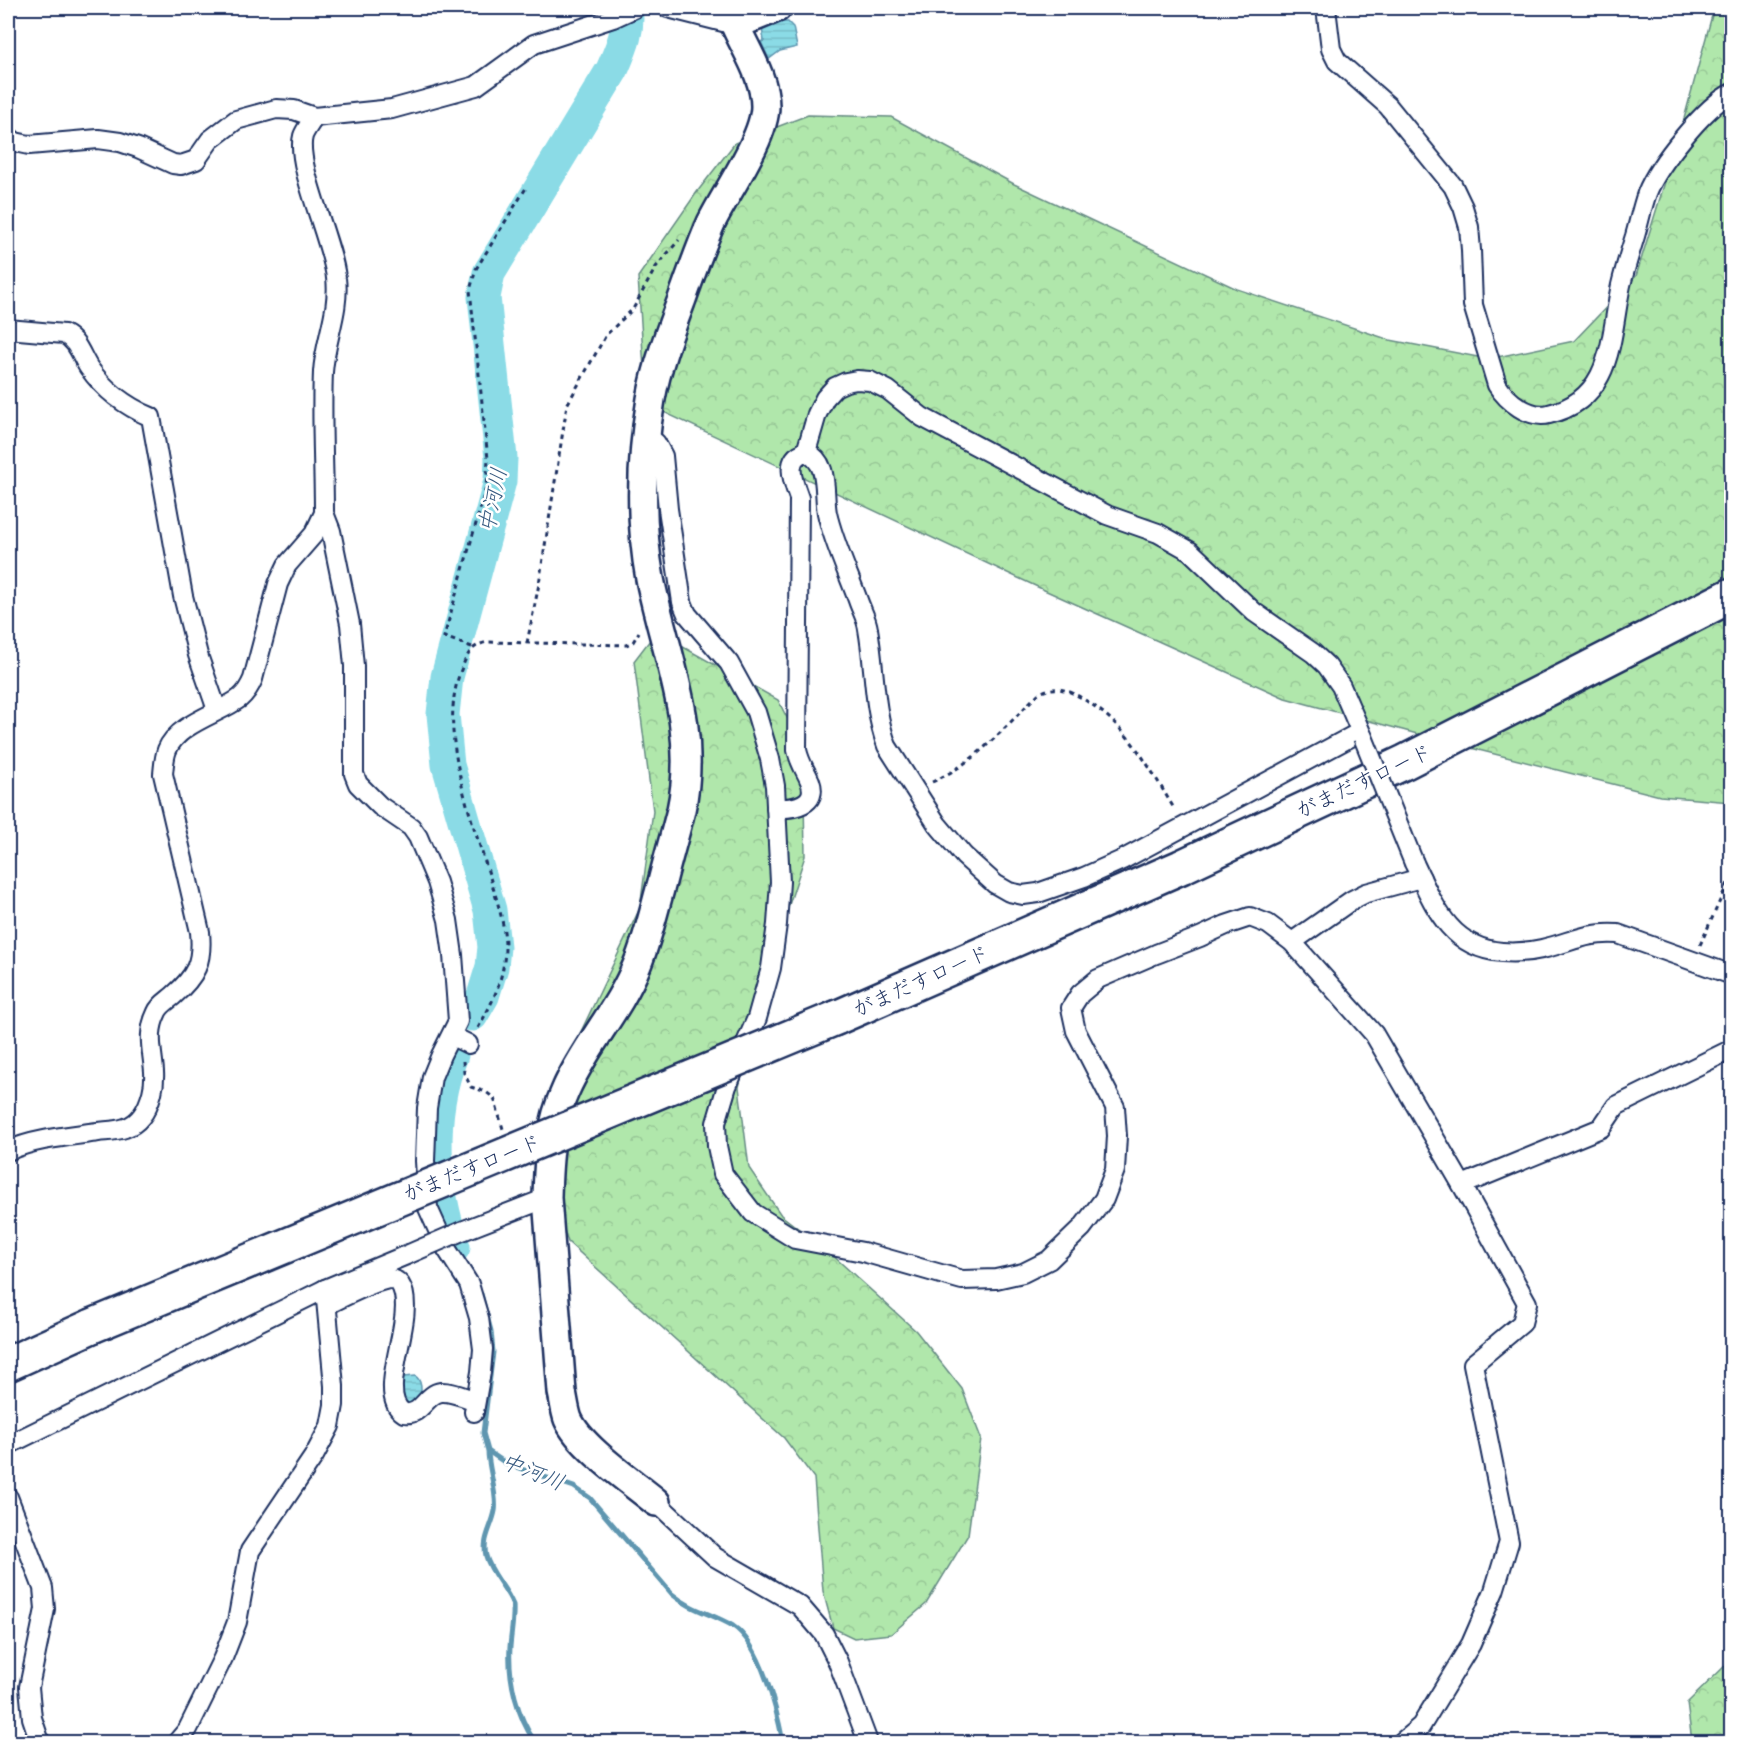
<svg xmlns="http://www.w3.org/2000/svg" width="1739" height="1750" font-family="Itim,'Klee One',sans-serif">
<defs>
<pattern id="forest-crowns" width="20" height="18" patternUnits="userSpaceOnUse" patternTransform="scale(1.5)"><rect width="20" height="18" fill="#b0e7ab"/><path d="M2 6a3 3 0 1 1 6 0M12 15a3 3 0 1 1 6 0" fill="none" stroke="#97c696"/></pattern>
<pattern id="water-rules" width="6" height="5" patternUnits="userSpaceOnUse" patternTransform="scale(1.5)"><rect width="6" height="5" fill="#8bdbe6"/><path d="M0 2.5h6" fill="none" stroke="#77bcc8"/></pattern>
</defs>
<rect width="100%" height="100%" fill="#fff"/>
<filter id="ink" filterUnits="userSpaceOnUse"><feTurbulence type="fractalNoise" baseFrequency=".0167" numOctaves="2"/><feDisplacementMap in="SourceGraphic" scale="12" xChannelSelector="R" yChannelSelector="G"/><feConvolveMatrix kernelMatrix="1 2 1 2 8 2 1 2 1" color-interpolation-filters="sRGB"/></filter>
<g filter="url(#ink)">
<g fill="url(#forest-crowns)" stroke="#668b84" stroke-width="1.5">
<polygon points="1714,8 1731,8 1731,802 1660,796 1443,741 1285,698 1042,589 655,408 645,384 638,277 697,192 735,143 808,115 891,117 1014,184 1237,289 1390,340 1488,359 1574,341 1636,276 1681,130"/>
<polygon points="650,640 676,643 778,700 796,736 804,798 805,856 768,969 739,1087 749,1168 781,1215 830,1253 916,1331 962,1389 981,1438 968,1535 926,1604 891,1634 854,1638 833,1628 823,1591 814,1478 784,1438 568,1242 548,1181 547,1124 575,1044 640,908 653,811 634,661"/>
<polygon points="1731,1660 1731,1742 1696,1742 1691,1734 1687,1703"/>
</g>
<g fill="url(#water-rules)" stroke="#5e96b0" stroke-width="1.5">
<polygon points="781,22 788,22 793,27 797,47 780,51 769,59 761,42 764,41 762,28"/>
<path d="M 415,1376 C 422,1380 422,1391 420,1399 L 407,1405 C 398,1398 401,1387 403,1377 Z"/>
</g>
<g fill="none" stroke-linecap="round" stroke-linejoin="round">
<g stroke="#5e96b0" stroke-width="5">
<path d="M 481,1294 L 491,1331 L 493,1352 L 483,1433 L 488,1451 L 507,1464 L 574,1487 L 590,1498 L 672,1594 C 691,1610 713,1614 733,1626 C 761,1644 777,1711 783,1742"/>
<path d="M 488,1451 C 488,1469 498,1494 495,1511 C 492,1527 482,1539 486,1556 C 491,1574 506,1587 513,1605 C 514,1619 511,1633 510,1647 C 508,1680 517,1716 535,1742"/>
</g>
<g stroke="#8bdbe6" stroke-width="33">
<path d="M 472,1015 L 483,996 L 492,967 L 494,947 L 490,910 L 448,765 L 443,714 L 447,677 L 500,481 L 501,458 L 484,297 L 489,273 L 612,70 C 621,49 630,31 626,8"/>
<path d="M 452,1055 C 428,1114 433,1188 454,1247"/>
</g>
<g stroke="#1b2f5e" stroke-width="22">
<g id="street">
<polyline points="668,8 735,25"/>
<path d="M 1326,8 L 1331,49 L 1337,61 L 1388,106 L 1453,186 L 1463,207 L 1469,227 L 1471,250 L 1473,305 L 1497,385 C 1507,401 1529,419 1549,414 C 1614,399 1610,336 1621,285 C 1625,268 1630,252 1635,236 C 1639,222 1642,207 1647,193 C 1658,165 1705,106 1732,93"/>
<polyline points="8,136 15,142 29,145 98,139 120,142 138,148 173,164 181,165 196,160 210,140 236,120 276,109 294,110 314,117 392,109 476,86 534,44 613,18 635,8"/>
<path d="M 8,329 L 64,334 C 78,341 81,356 89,368 C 105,391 125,406 151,417 L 183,596 L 198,655 L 217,710"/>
<polyline points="646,435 656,443 663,456 668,509 682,602 687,614 729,663 756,712 770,759 775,786 780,882 777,924 771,968 757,1018 727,1086 716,1123 717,1146 723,1174 753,1213 795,1239 863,1252 962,1280 996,1279 1023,1273 1049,1260 1082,1228 1104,1199 1115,1170 1117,1136 1115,1107 1076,1031 1071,1008 1080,994 1098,979 1156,954 1200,937 1226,925 1250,917 1268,924 1292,942 1374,1034 1462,1185 1527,1303 1522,1323 1473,1364 1509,1542 1494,1591 1471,1644 1421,1726 1402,1742"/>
<polyline points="806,452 817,414 825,398 835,387 846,382 857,380 870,381 888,390 922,417 1107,515 1158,533 1190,551 1254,612 1313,653 1327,666 1341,686 1363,737"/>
<polyline points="324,513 331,531 350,624 354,666 354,774 358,784 380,806 411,827 418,837 437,882 448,920 453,955 458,1021 441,1055 432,1077 427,1108 425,1161 428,1208 446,1248 469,1284 479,1318 483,1349 481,1372 474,1412"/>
<path d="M 776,808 C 793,809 819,805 810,781 C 805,769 800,764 797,750 L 799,498 C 793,482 783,457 806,452 C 830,463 823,491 827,513 C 833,541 849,575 859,603 C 862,611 867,620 868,629 C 875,668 873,708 887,746 L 937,824 L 964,856 L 995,884 L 1009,892 L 1023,895 L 1038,893 L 1084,877 L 1122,860 L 1360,732"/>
<path d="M 1414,863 C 1434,905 1449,948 1502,952 C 1515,953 1529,952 1542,949 C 1573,942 1584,932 1618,934 L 1732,975"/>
<polyline points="1292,942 1352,900 1366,893 1421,878"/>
<polyline points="452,1036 468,1044"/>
<path d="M 8,1151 C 33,1139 70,1136 98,1132 C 106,1131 117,1131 125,1128 C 141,1123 148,1108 152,1093 C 160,1064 142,1042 157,1012 C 160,1005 167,1001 173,996 C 196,976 203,962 200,932 L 163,774 C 164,765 164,758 167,750 C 178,723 219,714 240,698 C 246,693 250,686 253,679 L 278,584 L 287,565 L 314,534 L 324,513 C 324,466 321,419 323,372 C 325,340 340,310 336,278 C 333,243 295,165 303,136 C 305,130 311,123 314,117"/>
<polyline points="1462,1185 1601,1128 1616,1106 1732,1049"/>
<polyline points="462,1231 547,1198"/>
<path d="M 327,1305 C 341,1298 378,1279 392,1279 C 397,1280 400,1283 402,1288 C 416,1321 374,1395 404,1413 C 422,1416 425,1394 441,1392 C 451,1391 464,1397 474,1400"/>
<polyline points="8,1445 325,1289 409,1254"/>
<polyline points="8,1497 43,1588 45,1609 29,1687 32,1718 40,1742"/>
<polyline points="656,1502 715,1557 800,1606 824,1634 838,1662 868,1742"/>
<polyline points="177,1742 188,1729 223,1658 237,1622 250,1551 314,1456 330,1426 334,1405 334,1386 325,1289"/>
</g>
</g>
<g stroke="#1b2f5e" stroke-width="32">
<path id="secondary" d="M 656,1502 C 632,1482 580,1447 568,1419 C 565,1411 564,1401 562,1392 L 547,1198 C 548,1160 550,1123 566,1089 C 585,1046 619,1010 637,965 C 648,938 654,910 662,882 C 668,858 675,834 681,810 C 699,727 666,658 650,579 C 639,519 641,458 651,399 C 657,365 670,331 682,299 C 691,274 700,248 711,223 C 726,192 765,138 765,106 C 765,78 746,50 735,25 L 777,8"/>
</g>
<g stroke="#1b2f5e" stroke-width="38">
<g id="highway">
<polyline points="836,1018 1181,867 1405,762 1732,595"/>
<polyline points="8,1364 92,1326"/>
</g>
</g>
<g stroke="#1b2f5e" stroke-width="3" stroke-dasharray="4.5 4.5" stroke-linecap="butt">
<polyline points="527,643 539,584 567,405 606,335 633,309 656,267 679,240"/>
<polyline points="472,647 444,637 486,488 488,459 470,290 476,269 526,188"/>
<path d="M 932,782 C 978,761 1003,729 1038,694 C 1055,684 1069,690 1085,700 C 1129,727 1149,767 1175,810"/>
<polyline points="1700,945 1732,874"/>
<path d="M 478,1028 C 493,1002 505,977 505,946 C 505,925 498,904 492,884 C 473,821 436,733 461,670 C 467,655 471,645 488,642 L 626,645 L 633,642 L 639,632"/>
<polyline points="463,1061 464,1073 471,1087 486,1092 494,1098 503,1129"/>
</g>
<use href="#street" stroke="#fff" stroke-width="18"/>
<use href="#secondary" stroke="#fff" stroke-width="27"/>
<use href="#highway" stroke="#fff" stroke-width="33"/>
<g stroke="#1b2f5e" stroke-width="22" stroke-linecap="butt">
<g id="street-bridge">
<polyline points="1363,737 1414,863"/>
<polyline points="409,1254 462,1231"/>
</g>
</g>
<g stroke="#1b2f5e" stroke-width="38" stroke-linecap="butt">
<polyline id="highway-bridge" points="92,1326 836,1018"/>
</g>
<use href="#street-bridge" stroke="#fff" stroke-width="18"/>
<use href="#highway-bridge" stroke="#fff" stroke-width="33"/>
</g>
</g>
<g text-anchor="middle" stroke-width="5" stroke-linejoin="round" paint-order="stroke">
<g font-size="21" fill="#1b2f5e" stroke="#fff">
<text transform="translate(1364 781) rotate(-25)" y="7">がまだすロード</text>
<text transform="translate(921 981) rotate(-24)" y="7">がまだすロード</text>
<text transform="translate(472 1168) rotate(-22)" y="7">がまだすロード</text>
</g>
<g font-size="22" font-style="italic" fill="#375a80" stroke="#fff">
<text transform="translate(492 500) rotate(-78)" y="8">中河川</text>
<text transform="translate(533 1471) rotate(22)" y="8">中河川</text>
</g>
</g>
<rect width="1739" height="1750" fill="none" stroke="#fff" stroke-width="30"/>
<rect x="15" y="15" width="1709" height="1720" fill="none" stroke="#1b2f5e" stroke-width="2" filter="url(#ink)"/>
</svg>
